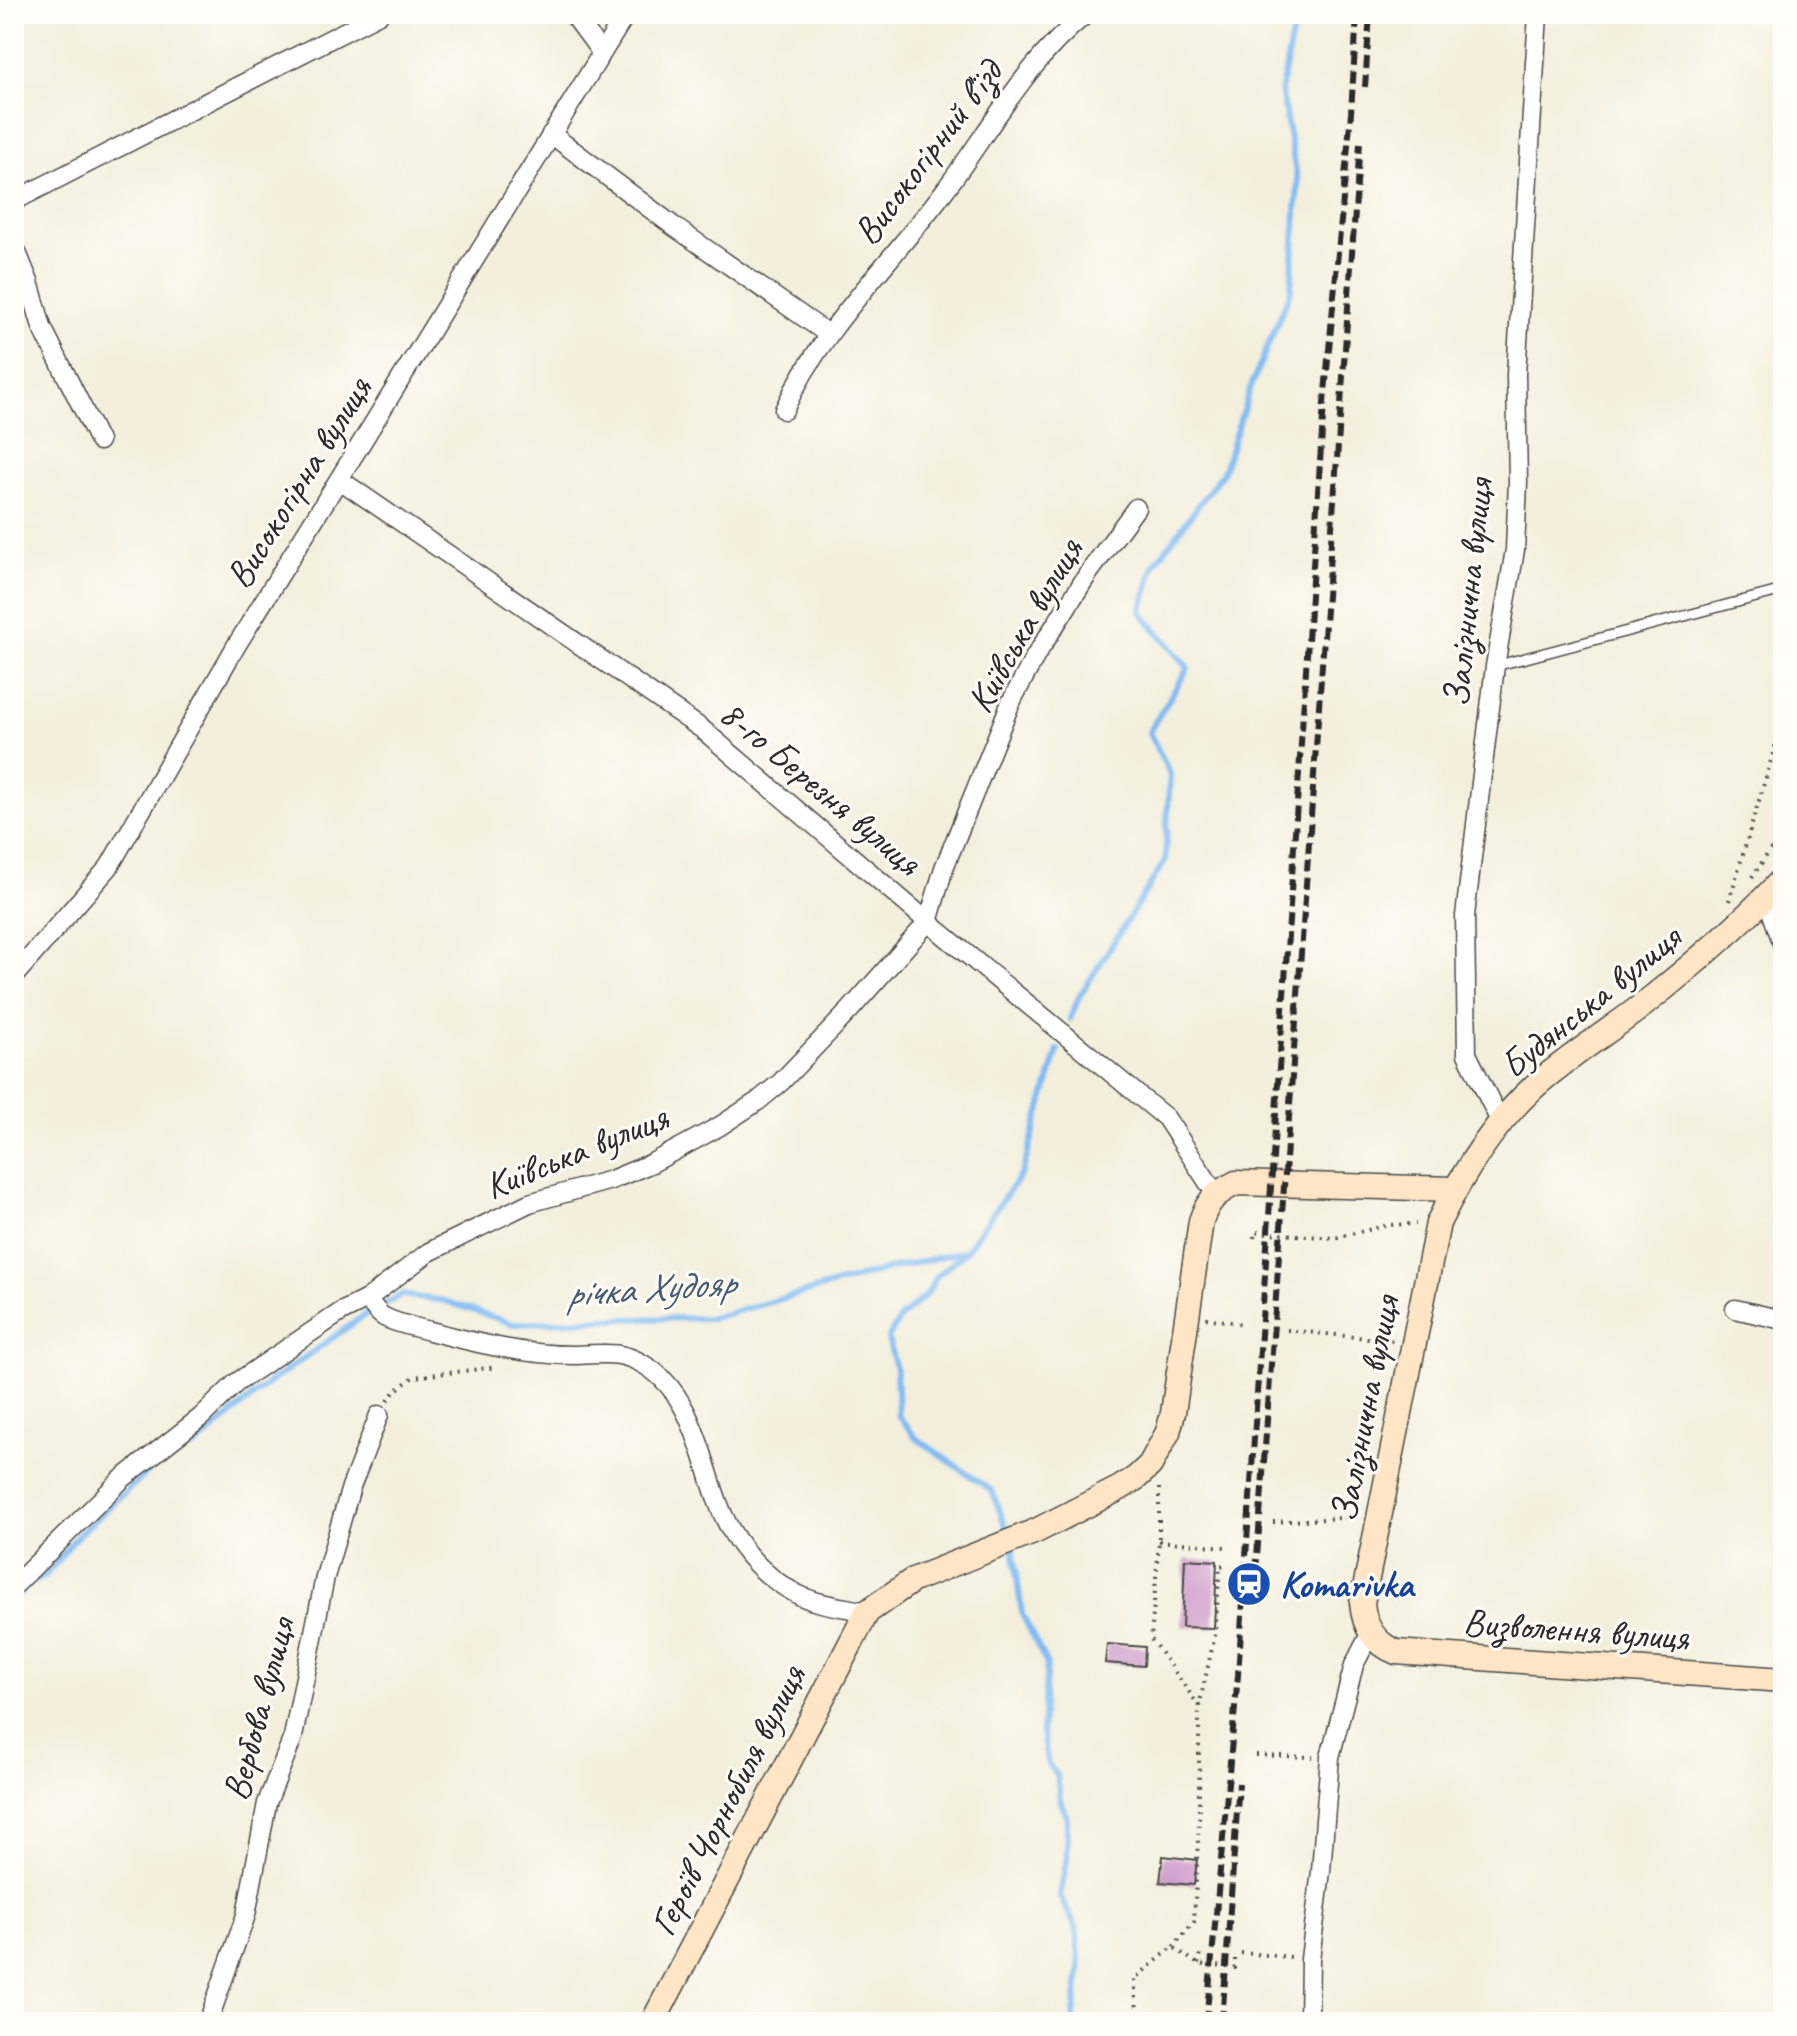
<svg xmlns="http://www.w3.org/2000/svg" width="1797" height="2036" font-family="Caveat,sans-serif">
<rect width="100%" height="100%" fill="#fdfcf7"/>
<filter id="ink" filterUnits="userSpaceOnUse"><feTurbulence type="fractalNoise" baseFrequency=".0125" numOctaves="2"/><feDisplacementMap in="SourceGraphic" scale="16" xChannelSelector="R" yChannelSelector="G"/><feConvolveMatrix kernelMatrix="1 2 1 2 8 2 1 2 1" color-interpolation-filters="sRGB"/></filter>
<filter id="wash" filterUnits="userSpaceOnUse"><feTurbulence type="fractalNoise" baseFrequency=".006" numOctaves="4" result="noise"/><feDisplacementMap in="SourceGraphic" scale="32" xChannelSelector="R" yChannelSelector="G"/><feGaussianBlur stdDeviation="1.8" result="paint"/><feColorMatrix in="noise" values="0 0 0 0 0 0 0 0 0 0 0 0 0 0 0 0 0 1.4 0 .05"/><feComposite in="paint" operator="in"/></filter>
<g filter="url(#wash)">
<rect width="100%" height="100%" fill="#f3efdc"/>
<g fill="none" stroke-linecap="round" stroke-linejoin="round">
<g stroke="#80bbf2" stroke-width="6">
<polyline points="1070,1019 1079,997 1165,861 1170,774 1149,732 1188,668 1141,612 1154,565 1223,472 1250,389 1291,290 1298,183 1281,90 1296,14"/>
<polyline points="387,1303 401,1295 445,1301 513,1324 606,1319 712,1318 889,1269 961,1252"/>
<polyline points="1009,1536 992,1491 916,1438 898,1415 896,1369 888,1338 901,1317 928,1293 936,1277 965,1252 1022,1173 1058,1050"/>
<polyline points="1013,1547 1022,1614 1047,1665 1042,1732 1048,1764 1057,1775 1060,1799 1067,1819 1067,1858 1060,1897 1076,1927 1080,1970 1073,2022"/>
<polyline points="14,1600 28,1584 45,1576 77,1536 165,1456 195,1446 266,1385 369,1312"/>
</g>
</g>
<g id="blocks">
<g fill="#cb94c7">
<polygon points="1185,1559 1217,1561 1214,1628 1182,1627"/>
<polygon points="1107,1644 1145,1647 1144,1666 1105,1663"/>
<polygon points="1163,1856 1197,1860 1194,1885 1160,1882"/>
</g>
</g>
</g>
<g filter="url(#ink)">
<use href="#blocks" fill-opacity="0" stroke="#494846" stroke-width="2"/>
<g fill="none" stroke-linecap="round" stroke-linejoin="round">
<g stroke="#494846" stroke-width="12">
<polyline id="lane" points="1495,666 1783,590"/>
</g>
<g stroke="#494846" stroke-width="21">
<g id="street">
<polyline points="573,14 601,52"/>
<polyline points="551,134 676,228 828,334"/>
<polyline points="14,201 379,14"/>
<polyline points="14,245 29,282 42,327 99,441"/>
<path d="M 784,410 C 822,327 891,263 945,190 C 990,130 1026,62 1086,14"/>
<polyline points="340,480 702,729 928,922 1166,1118 1215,1193"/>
<polyline points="1766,896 1783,945"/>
<polyline points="14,976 109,867 236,646 626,14"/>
<polyline points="1501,1123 1467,1054 1465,916 1495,666 1515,550 1518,482 1516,375 1538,14"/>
<path d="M 367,1299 C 372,1304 377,1313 384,1317 C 397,1324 415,1327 430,1331 C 476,1343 525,1355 573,1355 C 601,1355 617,1349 643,1364 C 692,1392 701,1457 719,1505 C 733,1542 761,1576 797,1594 C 817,1605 845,1607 867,1612"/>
<polyline points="1735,1309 1783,1320"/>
<polyline points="14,1586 122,1479 201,1417 236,1383 341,1312 367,1299 429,1252 529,1203 611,1180 652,1163 720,1126 758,1101 781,1082 850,1010 928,922 944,868 1011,702 1036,655 1088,574 1136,508"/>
<polyline points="208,2022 246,1915 267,1803 293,1737 325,1577 351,1487 379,1415"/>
<polyline points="1309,2022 1310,1959 1321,1871 1330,1757 1354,1665 1371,1632"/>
</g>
</g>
<g stroke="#494846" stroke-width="27">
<g id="secondary">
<path d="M 1783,879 C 1740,925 1692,966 1643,1005 C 1608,1032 1569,1056 1536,1085 C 1495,1122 1462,1174 1438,1223 L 1362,1603 C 1364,1626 1374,1643 1396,1652 L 1783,1680"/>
<path d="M 653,2022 L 867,1612 L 913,1580 L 1036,1531 L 1120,1488 L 1136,1478 L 1150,1465 L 1168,1432 L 1173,1413 L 1201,1221 C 1208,1200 1216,1193 1236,1183 L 1455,1189"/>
</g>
</g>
<g stroke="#494846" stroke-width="4" stroke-dasharray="2 6" stroke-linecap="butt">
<polyline points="1752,877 1771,849 1783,839"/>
<polyline points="1729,901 1783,720"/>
<polyline points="1254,1238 1255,1232 1334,1238 1389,1225 1416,1224"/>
<polyline points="1206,1318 1243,1324"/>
<polyline points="1287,1330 1395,1341"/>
<polyline points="388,1401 394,1392 413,1377 497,1367"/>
<polyline points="1159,1488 1159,1541 1151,1639 1199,1706"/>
<polyline points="1273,1522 1358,1517"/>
<polyline points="1159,1541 1226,1547"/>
<polyline points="1256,1755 1313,1757"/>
<polyline points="1173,1947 1194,1922 1199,1818 1199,1706 1215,1635 1220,1566 1225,1565"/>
<polyline points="1241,1953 1292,1957"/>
<polyline points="1198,1964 1201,1953"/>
<polyline points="1138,2022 1134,1979 1173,1947 1198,1964 1235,1968 1235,1958"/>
</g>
<use href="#lane" stroke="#fff" stroke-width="9"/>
<use href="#street" stroke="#fff" stroke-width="18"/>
<use href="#secondary" stroke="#fde5c5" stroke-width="24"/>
<g stroke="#2b2b2b" stroke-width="6" stroke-dasharray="12 6" stroke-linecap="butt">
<polyline points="1365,87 1370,14"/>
<polyline points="1256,1571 1360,143"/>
<polyline points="1206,2022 1238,1675 1324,403 1351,113 1357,14"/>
<polyline points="1222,2022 1239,1783"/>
</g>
</g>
</g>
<defs>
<g id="station-disc" transform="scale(2.3)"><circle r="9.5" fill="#1a4fb4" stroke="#fdfcf7"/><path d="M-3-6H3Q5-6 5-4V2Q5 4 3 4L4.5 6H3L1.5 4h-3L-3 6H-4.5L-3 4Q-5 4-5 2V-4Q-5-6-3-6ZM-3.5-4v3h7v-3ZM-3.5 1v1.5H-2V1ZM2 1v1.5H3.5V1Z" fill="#fff"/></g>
</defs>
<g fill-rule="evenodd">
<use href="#station-disc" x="1249" y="1584"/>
</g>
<g text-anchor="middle" stroke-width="6" stroke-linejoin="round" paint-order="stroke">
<g font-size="38" fill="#2b2b2b" stroke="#fdfcf7">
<text transform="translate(927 152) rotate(-53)" y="13">Високогірний в'їзд</text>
<text transform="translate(298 482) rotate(-58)" y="13">Високогірна вулиця</text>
<text transform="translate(1467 593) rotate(-84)" y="13">Залізнична вулиця</text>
<text transform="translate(1024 625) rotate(-60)" y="13">Київська вулиця</text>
<text transform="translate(821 787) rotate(40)" y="13">8-го Березня вулиця</text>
<text transform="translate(1590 1001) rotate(-39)" y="13">Будянська вулиця</text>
<text transform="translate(576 1151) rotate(-22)" y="13">Київська вулиця</text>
<text transform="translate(1364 1409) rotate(-79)" y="13">Залізнична вулиця</text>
<text transform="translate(1576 1629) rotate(4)" y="13">Визволення вулиця</text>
<text transform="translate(258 1709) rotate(-75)" y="13">Вербова вулиця</text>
<text transform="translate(727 1800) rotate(-63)" y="13">Героїв Чорнобиля вулиця</text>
</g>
<g font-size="38" font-weight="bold" fill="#164399" stroke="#fdfcf7" text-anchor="start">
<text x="1280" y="1597">Komarivka</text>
</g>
<g font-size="40" font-style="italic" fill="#495d71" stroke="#fdfcf7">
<text transform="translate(650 1287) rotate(-4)" y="14">річка Худояр</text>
</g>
</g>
<rect width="1797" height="2036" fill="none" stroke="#fdfcf7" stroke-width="48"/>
</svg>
